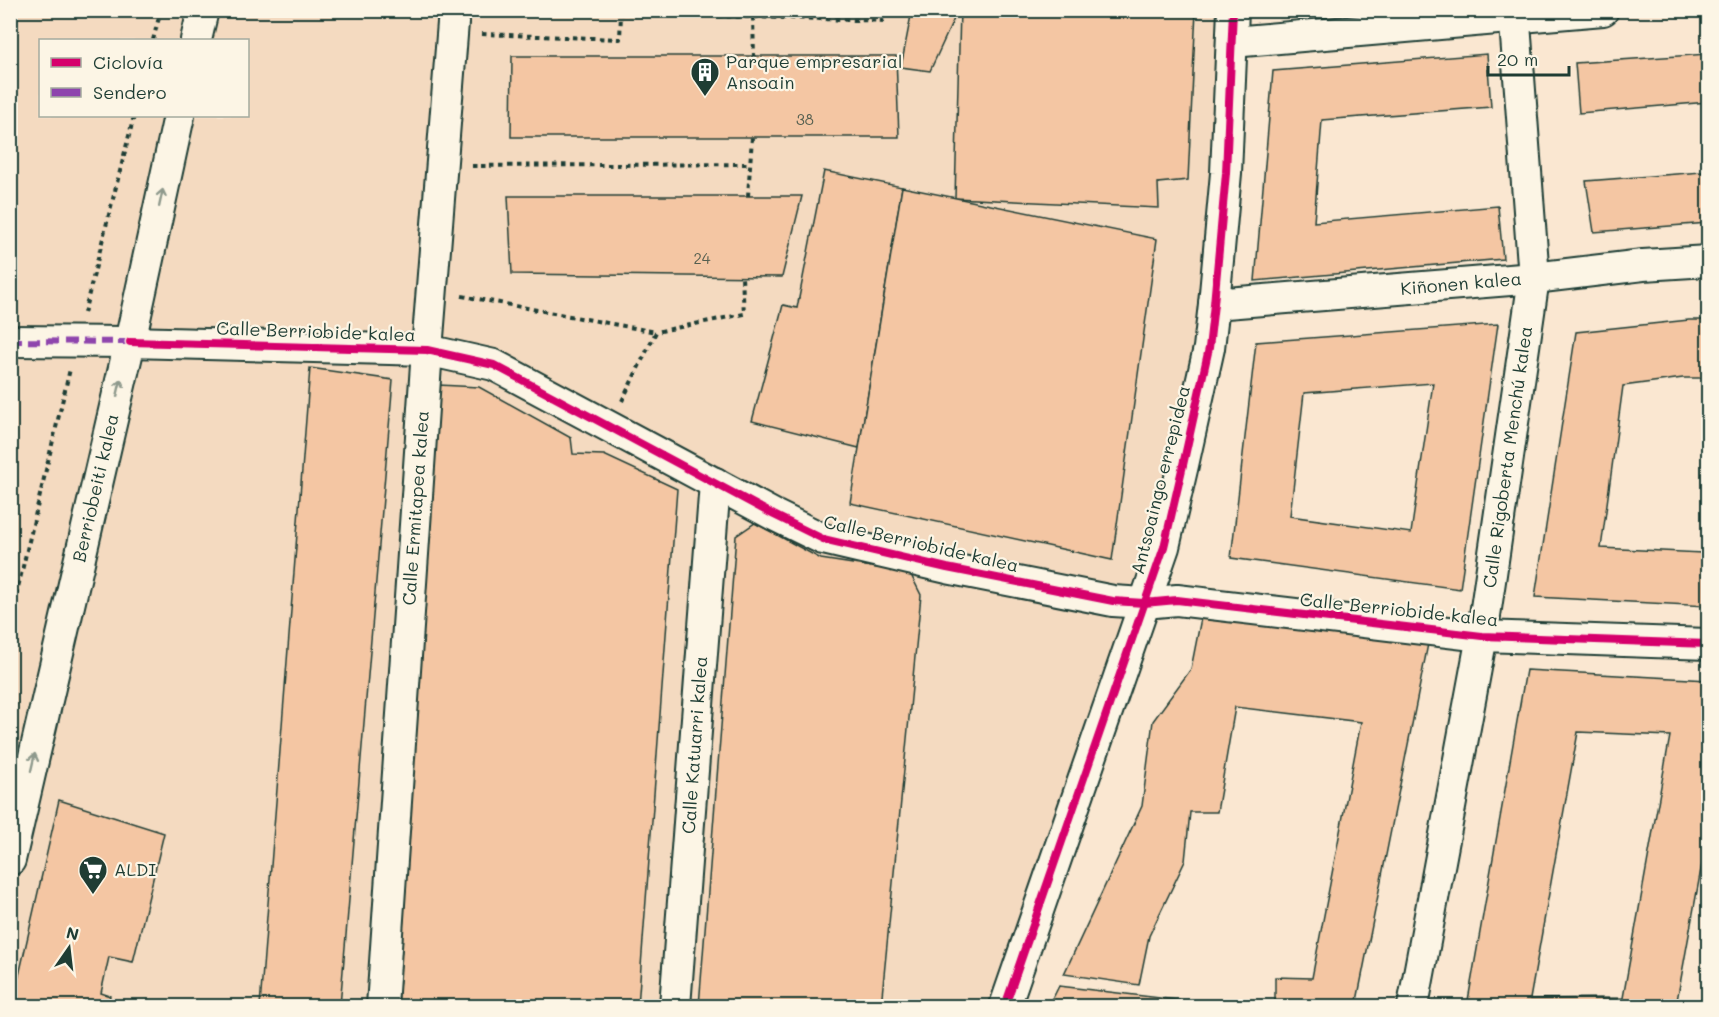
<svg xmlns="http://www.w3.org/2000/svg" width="1719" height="1017" font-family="Mali,sans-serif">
<rect width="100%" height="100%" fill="#fae7d1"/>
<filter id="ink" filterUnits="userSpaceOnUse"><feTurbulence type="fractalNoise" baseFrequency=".0167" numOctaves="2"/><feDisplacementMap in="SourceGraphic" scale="12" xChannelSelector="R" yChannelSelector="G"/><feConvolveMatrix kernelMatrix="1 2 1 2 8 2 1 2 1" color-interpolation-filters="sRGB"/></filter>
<g filter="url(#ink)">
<path fill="#f4dac0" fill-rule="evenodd" d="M 10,11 L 1232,11 L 1209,348 L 1164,547 L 1005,1006 L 11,1006 ZM 40,40 L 248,40 L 248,116 L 40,116 Z"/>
<g fill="#f4c6a3" stroke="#1f3d34" stroke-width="1.5" fill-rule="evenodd">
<polygon points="912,10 958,10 930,71 901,67"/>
<polygon points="960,10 1196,10 1188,180 1158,183 1159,208 955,198"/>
<polygon points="1279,10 1378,10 1280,17"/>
<polygon points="1487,54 1491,107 1322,120 1314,222 1498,206 1503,259 1255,281 1273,71"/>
<polygon points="1708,54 1708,102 1579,113 1575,63"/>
<polygon points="512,56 896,56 899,137 511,137"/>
<polygon points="824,171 902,187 859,448 752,421 783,305 797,308"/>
<polygon points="1702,172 1708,172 1708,223 1594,232 1586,181"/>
<polygon points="902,187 1157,239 1112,560 850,503"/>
<polygon points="508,196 802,196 782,277 512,274"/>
<polygon points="1689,320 1708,320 1708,378 1683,378 1623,386 1601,548 1702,553 1708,514 1708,606 1535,597 1576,332"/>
<path d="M 1498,324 L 1460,589 L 1231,558 L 1256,342 ZM 1433,383 L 1411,533 L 1290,516 L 1304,393 Z"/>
<polygon points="310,368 393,380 340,1006 260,1006"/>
<polygon points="438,385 479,387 571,438 573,454 604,455 677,489 638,1006 398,1006"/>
<polygon points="755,523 821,559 910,573 921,595 881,1006 699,1006 736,536"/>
<polygon points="1201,618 1428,644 1356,1006 1275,1006 1275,977 1312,978 1361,722 1235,707 1217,812 1190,812 1185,861 1149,936 1139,985 1064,974 1142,806 1153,721 1191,669"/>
<path d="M 1526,670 L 1708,680 L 1708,831 L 1676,1006 L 1467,1006 ZM 1578,732 L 1670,736 L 1623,998 L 1530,999 Z"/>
<polygon points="59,800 164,833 133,962 109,957 101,993 110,996 107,1006 12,1006"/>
<polygon points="1059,986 1227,1006 1049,1006"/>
</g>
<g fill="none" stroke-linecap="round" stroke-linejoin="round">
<g stroke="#1f3d34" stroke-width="34">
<g id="minor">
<polyline points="196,40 203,10"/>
<polyline points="1232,42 1603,10"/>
<polyline points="1214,304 1534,278 1643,265 1708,261"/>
<polyline points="10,341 130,342 427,350 494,365 774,515 823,539 947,568 1113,601 1144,603 1177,600 1482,636 1708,644"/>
<polyline points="10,860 130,342 179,116"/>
<polyline points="382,1006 427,350 454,10"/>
<polyline points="675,1006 715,483"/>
<polyline points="1005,1006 1164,547 1183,465 1209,348 1214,304 1226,173 1233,10"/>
<polyline points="1413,1006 1482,636 1534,278 1514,10"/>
</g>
</g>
<g stroke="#1f3d34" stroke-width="4" stroke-dasharray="4.5 4.5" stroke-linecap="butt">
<polyline points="753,17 754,57"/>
<polyline points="482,34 620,39 621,13 888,21"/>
<polyline points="153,40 161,10"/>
<polyline points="472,166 750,164"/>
<polyline points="748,196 752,137"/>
<polyline points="462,296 656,332"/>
<polyline points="84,313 134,116"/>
<polyline points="622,401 656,332 744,314 742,277"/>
<polyline points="10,621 70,369"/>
</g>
<use href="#minor" stroke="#fcf5e5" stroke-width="30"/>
<polyline stroke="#8e44ad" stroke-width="6" stroke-dasharray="12 6" stroke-linecap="butt" points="10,341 130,342"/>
<g stroke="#fcf5e5" stroke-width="11">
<g id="cycleway">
<polyline points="130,342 427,350 494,365 774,515 823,539 947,568 1113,601 1144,603 1177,600 1482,636 1708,644"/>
<polyline points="1005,1006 1164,547 1183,465 1209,348 1214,304 1226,173 1233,10"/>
</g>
</g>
<use href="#cycleway" stroke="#d6006c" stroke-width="8"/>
</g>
<defs><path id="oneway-shaft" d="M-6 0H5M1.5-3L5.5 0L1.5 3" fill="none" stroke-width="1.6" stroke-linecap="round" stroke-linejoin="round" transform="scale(1.5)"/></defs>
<g stroke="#8e998c">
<use href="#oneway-shaft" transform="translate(161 198) rotate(-78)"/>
<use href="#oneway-shaft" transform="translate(119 388) rotate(-77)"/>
<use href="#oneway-shaft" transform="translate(33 762) rotate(-77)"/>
</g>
</g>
<defs>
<g id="building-pin" transform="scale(1.5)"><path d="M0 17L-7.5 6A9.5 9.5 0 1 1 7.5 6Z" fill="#1f3d34" stroke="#fcf5e5"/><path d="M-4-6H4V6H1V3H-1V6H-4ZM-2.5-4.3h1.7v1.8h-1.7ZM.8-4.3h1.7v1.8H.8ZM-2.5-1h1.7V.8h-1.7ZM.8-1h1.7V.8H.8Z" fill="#fff"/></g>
<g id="supermarket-pin" transform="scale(1.5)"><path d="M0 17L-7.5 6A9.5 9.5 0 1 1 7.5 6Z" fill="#1f3d34" stroke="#fcf5e5"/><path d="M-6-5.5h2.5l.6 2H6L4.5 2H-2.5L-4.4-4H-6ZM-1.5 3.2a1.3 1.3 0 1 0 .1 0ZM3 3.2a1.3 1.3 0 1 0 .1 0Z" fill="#fff"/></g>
</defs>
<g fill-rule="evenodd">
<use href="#building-pin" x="705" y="72"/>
<use href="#supermarket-pin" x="93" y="870"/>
</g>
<g text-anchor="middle" stroke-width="4.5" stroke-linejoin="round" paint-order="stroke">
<g font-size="15" fill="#545f50">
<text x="805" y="125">38</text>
<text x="702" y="264">24</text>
</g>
<g font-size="18" fill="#1f3d34" stroke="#fcf5e5" text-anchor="start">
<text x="726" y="68">Parque empresarial<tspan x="726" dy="21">Ansoain</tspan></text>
<text x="114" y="876">ALDI</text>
</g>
<g font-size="18" fill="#1f3d34" stroke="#fcf5e5">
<text transform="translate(1461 284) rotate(-5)" y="6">Kiñonen kalea</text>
<text transform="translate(316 332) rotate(2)" y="6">Calle Berriobide kalea</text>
<text transform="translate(1508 457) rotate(-82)" y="6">Calle Rigoberta Menchú kalea</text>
<text transform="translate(1161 480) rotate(-76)" y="6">Antsoaingo errepidea</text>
<text transform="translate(96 488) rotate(-77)" y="6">Berriobeiti kalea</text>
<text transform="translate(416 508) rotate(-86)" y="6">Calle Ermitapea kalea</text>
<text transform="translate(921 544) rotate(13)" y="6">Calle Berriobide kalea</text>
<text transform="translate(1399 610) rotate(6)" y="6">Calle Berriobide kalea</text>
<text transform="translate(695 745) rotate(-86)" y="6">Calle Katuarri kalea</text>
</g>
</g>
<rect width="1719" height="1017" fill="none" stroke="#fcf5e5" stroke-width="36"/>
<rect x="18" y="18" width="1683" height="981" fill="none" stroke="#1f3d34" stroke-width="2" filter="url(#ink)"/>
<rect x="39" y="39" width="210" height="78" fill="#fcf5e5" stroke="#a4ab9e" stroke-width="1.5"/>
<rect x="51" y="58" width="30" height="9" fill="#d6006c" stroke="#a4ab9e" stroke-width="1.5"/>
<text x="93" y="69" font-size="18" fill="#1f3d34">Ciclovía</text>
<rect x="51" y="88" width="30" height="9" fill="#8e44ad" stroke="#a4ab9e" stroke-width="1.5"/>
<text x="93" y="99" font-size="18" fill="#1f3d34">Sendero</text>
<g transform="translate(69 948) rotate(14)" stroke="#fcf5e5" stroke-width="4.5" paint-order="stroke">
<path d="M0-4.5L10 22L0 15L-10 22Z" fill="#1f3d34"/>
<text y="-9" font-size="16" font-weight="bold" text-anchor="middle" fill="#1f3d34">N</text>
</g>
<path d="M1488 66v9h81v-9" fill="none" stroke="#1f3d34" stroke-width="3"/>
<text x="1497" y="66" font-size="18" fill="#1f3d34" stroke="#fcf5e5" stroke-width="4.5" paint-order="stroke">20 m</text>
</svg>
